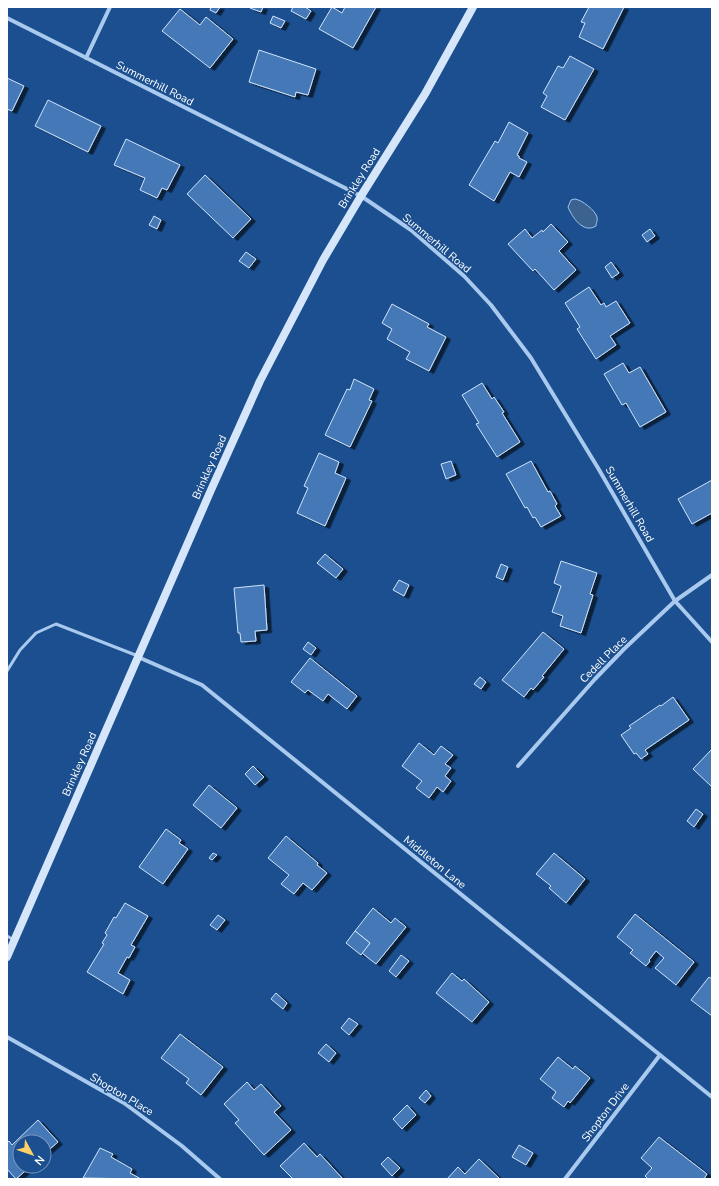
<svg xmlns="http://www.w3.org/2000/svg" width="719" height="1186" font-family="'Nunito Sans',sans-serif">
<defs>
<filter id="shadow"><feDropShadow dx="4.5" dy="2.5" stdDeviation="0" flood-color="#0009"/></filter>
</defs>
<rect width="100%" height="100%" fill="#1b4f8f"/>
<path fill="#3c6290" stroke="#9cc4f0" d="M 575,199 C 582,200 595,210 597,217 C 598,220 596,223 596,226 C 583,234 572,217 568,207 L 571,200 Z"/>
<g fill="#4478b7" stroke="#cfe3fa" filter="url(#shadow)">
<polygon points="211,7 220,7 216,13 210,10"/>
<polygon points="251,7 263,7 261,12 250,8"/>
<polygon points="293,7 305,7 311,11 306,19 291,11"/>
<polygon points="332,7 342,13 345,7 376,7 353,48 319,29"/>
<polygon points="589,7 624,7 603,49 579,37 585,23 581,22"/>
<polygon points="180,9 200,25 206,17 233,39 210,68 162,31"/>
<polygon points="273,16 285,21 281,28 270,23"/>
<polygon points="259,50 316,69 308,95 296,92 295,97 249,82"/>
<polygon points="570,56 594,69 565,120 541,107 547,96 543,93 558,66 563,68"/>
<polygon points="7,78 24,86 12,111 7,109"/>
<polygon points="48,100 101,126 88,152 35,126"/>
<polygon points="509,122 528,133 517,155 519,156 519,158 527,162 519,177 510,172 494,201 469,185 495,141 498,143"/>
<polygon points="126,139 180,165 167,190 162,188 157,198 140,190 145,178 114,165"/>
<polygon points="205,175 251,219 233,238 187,194"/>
<polygon points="154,216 161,220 157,229 149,225"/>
<polygon points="551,224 568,242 559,251 576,270 554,290 535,269 533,271 508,244 525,229 532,238 542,230 543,232"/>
<polygon points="650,229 655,236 647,242 642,235"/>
<polygon points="246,252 256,259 249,268 239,261"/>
<polygon points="611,262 619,273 612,278 605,267"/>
<polygon points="589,287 601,305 604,303 606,307 616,301 630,323 610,336 616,345 596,359 577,329 580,327 565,303"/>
<polygon points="392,304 429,324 427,327 446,337 429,371 406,359 410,352 387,339 392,329 382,323"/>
<polygon points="623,363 629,373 640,367 666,412 640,427 626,403 622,405 604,374"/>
<polygon points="354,379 374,389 369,400 372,401 350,447 325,435 347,389 350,390"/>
<polygon points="482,383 492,399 494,397 504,412 502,413 520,442 497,457 476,424 479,423 462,395"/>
<polygon points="319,453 339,462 335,473 346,478 325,526 297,513 308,488 304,486"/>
<polygon points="451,461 456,475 446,479 441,464"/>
<polygon points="531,461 548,492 550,491 557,504 555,506 561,516 541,527 535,517 533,518 527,507 525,508 506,474"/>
<polygon points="712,480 712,513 692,524 678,499"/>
<polygon points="325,554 343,569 336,578 317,563"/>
<polygon points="561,561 597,573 590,594 593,595 581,633 560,626 563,616 552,612 561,586 554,583"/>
<polygon points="501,564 508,567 503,580 496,577"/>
<polygon points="399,580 409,585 404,596 393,590"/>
<polygon points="264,585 267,630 255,631 256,641 241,642 240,633 238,633 234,588"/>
<polygon points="543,632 564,649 542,676 544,677 533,690 531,688 524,697 502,680"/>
<polygon points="308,642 316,648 311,655 303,649"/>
<polygon points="310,658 357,696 347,709 328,694 323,701 308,690 305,693 291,682"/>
<polygon points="480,677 486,682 481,689 474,684"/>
<polygon points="673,697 689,720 645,750 648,754 641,759 636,753 634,754 621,735 631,728 629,726 660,705 661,706"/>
<polygon points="419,743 434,755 441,746 453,755 445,764 451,768 445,776 451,781 443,792 437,787 429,798 416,788 422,781 402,766"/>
<polygon points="712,749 712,787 693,769"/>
<polygon points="253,766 264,777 255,785 245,774"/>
<polygon points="209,785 237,808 221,828 193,805"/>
<polygon points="696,809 703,814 694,827 687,821"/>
<polygon points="166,829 181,840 179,843 188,849 163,884 139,867"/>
<polygon points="286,836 318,863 317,865 327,873 312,890 303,883 294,894 281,884 289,875 268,858"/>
<polygon points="213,853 217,855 212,860 209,858"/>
<polygon points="554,853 585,879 566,903 549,888 551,886 536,874"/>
<polygon points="125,903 148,916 131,945 135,947 129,958 127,957 118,973 130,980 123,994 87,972 104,944 102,943 107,935 105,933 114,917 116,918"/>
<polygon points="373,908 391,923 395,918 406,927 376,964 362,953 370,943 355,931"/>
<polygon points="635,914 694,962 676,985 655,968 664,958 656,951 649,960 650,961 646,966 630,953 633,950 617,937"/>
<polygon points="218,915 225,920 217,930 210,925"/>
<polygon points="355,931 370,943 361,955 346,943"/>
<polygon points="401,955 409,961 396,977 389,971"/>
<polygon points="452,973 462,981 464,979 489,1002 472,1022 436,993"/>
<polygon points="709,977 712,979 712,1016 691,1000"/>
<polygon points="276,993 287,1003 283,1009 271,999"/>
<polygon points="349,1018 358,1024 349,1035 341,1028"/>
<polygon points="180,1034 223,1067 201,1095 186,1083 189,1079 161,1058"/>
<polygon points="326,1044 336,1053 329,1062 318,1053"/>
<polygon points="558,1057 573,1069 575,1066 590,1078 570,1103 568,1101 564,1107 552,1098 556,1092 540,1079"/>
<polygon points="247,1082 254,1090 261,1084 281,1106 274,1112 291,1130 264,1155 235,1123 239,1120 224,1104"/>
<polygon points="426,1090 431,1096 425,1103 419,1098"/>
<polygon points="407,1105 416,1115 402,1129 393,1119"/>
<polygon points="38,1120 58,1142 44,1154 44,1142 20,1142 20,1166 31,1166 16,1179 7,1169 7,1143 9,1141 12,1145"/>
<polygon points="659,1137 707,1174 704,1179 648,1179 645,1176 652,1168 641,1158"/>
<polygon points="304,1143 317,1157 320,1154 343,1179 293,1179 280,1166"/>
<polygon points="519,1145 533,1153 526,1165 512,1157"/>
<polygon points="100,1148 113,1154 111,1157 132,1169 130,1173 141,1179 83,1178"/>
<polygon points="388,1157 400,1168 392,1176 381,1164"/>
<polygon points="479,1159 500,1179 447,1179 458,1167 465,1174"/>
</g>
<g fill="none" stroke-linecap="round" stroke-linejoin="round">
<g stroke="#a9c9ee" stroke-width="3">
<polyline points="7,671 20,650 36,633 56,624 138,656"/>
<polyline points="7,936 14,940"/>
</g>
<g stroke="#a9c9ee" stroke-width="4">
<polyline points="7,18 361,196 411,230 464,276 491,305 531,358 598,468 675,601 712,642"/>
<polyline points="86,58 110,7"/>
<polyline points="138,657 202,685 712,1097"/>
<polyline points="518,766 595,679 624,649 675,601 712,575"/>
<polyline points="7,1037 124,1103 182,1146 220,1179"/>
<polyline points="565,1179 660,1055"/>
</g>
<polyline stroke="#d6e6fa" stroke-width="8" points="7,957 211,490 260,381 323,260 361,196 425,94 473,7"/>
</g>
<g text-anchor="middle" stroke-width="3" stroke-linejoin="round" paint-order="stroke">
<g font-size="11" fill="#fff" stroke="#1b4f8f">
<text transform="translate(155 83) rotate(27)" y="4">Summerhill Road</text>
<text transform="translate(359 178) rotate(-58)" y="4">Brinkley Road</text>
<text transform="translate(437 243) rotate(40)" y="4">Summerhill Road</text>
<text transform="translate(209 467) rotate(-66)" y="4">Brinkley Road</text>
<text transform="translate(630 504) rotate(60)" y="4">Summerhill Road</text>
<text transform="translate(603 659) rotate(-45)" y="4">Cedell Place</text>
<text transform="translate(79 764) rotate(-66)" y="4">Brinkley Road</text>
<text transform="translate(435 862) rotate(39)" y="4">Middleton Lane</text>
<text transform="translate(122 1094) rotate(31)" y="4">Shopton Place</text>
<text transform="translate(605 1112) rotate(-53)" y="4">Shopton Drive</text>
</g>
</g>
<rect width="719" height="1186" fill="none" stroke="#ffffff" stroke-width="16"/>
<g transform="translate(32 1154) rotate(130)"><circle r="19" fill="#1b4f8f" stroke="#7695bc"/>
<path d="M0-3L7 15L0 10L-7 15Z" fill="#ffd166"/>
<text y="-6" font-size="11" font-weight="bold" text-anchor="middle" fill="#ffffff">N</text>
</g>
</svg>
